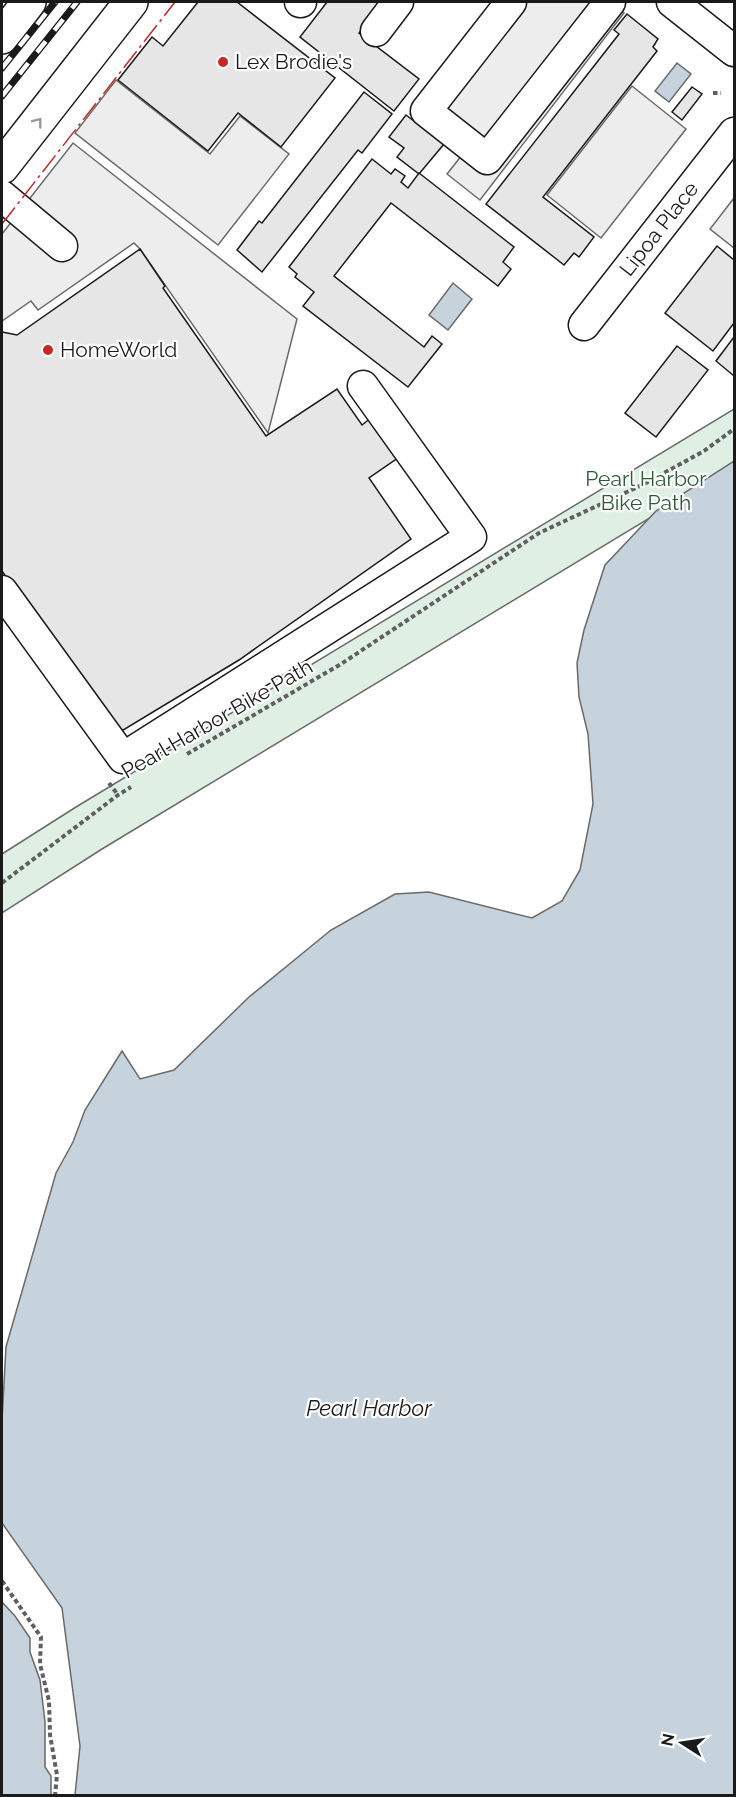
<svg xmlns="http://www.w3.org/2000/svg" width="736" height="1797" font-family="Raleway,sans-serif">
<rect width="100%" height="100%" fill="#fff"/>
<polygon fill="#e0efe3" stroke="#6a6a6a" stroke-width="1.5" points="734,409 734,467 102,849 2,913 2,854 76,807"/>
<g fill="#ededed" stroke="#6a6a6a" stroke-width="1.5">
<polygon points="497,2 609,2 624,13 480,200 447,174 462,155 410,114"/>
<polygon points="116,80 210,154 240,116 289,154 218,245 75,133"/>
<polygon points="632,86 686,129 601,238 547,195"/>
<polygon points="73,143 297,319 268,433 140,249 134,243 38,310 31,301 2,321 2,234"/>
<polygon points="734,198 734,248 710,229"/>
</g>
<g fill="#c6d2dc" stroke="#6a6a6a" stroke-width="1.5">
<polygon points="677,63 691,74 669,102 655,91"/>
<polygon points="453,283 472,299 448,330 429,315"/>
<polygon points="734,461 734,1795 75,1795 80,1746 62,1608 2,1523 2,1420 6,1347 56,1173 73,1142 85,1110 122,1051 140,1079 174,1070 249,997 331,930 395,894 429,892 532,918 562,901 580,870 593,804 588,734 579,697 577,663 584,630 605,565 656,511"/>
<polygon points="2,1602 15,1616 30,1638 30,1652 40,1680 45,1722 45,1767 51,1776 51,1795 2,1795"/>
</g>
<g fill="#e6e6e6" stroke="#1a1a1a" stroke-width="1.5">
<polygon points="198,2 237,2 335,78 281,147 238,113 208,151 118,80 152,37 163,46"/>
<polygon points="327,2 383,2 359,33 419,79 394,111 300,37"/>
<polygon points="627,14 658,39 653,47 657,51 543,197 594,237 579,257 574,253 564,265 486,204 619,34 614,30"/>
<polygon points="692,87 702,94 682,120 672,112"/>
<polygon points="364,92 392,114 362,153 358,150 262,272 237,250 259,221 262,223"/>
<polygon points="406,115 444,144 419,174 397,157 404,148 389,137"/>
<polygon points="372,159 391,174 395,169 405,176 401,182 408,188 419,173 514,247 503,262 511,269 498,286 391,203 334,276 424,347 432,336 442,344 408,387 303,306 314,292 295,277 297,274 289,267"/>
<polygon points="717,246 734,260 734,323 713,351 665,313"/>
<polygon points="140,249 165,286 163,288 266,436 337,389 362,425 372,417 405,453 369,478 411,539 239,660 115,735 2,571 2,332 17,335"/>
<polygon points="734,337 734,376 716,361"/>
<polygon points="677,346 708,370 656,437 625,413"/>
</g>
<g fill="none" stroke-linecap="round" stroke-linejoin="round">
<g stroke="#1a1a1a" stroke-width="33">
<g id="minor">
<polyline points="300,2 301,2"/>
<polyline points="511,2 426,111 487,159 610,2"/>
<polyline points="672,2 734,51"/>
<polyline points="376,31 398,2"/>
<polyline points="2,196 62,246"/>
<polyline points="584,325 734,133"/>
<polyline points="2,591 123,758 471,537 363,386"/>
</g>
</g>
<g stroke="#1a1a1a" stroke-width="36">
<g id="major">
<polyline points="2,37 29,2"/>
<polyline points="2,167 131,2"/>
</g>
</g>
<g stroke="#5f5f5f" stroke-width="4" stroke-dasharray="4.5 3" stroke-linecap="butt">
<polyline points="713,93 721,93"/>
<polyline points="187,754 341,664 539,533 644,484 704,451 734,429"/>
<polyline points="109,783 118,795"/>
<polyline points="2,883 118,795 131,787"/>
<polyline points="2,1581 41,1637 40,1664 49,1701 50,1735 57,1775 55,1796"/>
</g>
<use href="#minor" stroke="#fff" stroke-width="30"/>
<use href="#major" stroke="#fff" stroke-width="33"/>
<g stroke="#1a1a1a" stroke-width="7">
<g id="rail">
<polyline points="2,68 55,2"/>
<polyline points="2,96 77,2"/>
</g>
</g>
<use href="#rail" stroke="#fff" stroke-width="4.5" stroke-dasharray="14" stroke-linecap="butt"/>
<polyline stroke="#c62828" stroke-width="1.5" stroke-dasharray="21 4.5 3 4.5" stroke-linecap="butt" points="2,224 175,2"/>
</g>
<defs><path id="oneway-chevron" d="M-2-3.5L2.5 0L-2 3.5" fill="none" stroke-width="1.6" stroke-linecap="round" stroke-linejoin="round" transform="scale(1.5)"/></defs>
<use stroke="#989898" href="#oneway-chevron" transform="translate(38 122) rotate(-52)"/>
<g fill="#c62828" stroke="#fff" stroke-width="2">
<circle cx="223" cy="62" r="6"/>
<circle cx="48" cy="350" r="6"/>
</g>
<g text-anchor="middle" stroke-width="4.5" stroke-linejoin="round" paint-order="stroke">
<g font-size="21" fill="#1a1a1a" stroke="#fff" text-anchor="start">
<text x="235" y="69">Lex Brodie's</text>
<text x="60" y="357">HomeWorld</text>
</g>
<g font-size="21" fill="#1a1a1a" stroke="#fff">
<text transform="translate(659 229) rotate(-52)" y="7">Lipoa Place</text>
<text transform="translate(217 719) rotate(-30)" y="7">Pearl Harbor Bike Path</text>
</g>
<g font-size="21" fill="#2b5a34" stroke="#fff">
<text x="646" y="486">Pearl Harbor<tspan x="646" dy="24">Bike Path</tspan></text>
</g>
<g font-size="22" font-style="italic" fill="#1a1a1a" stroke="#fff">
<text x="369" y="1416">Pearl Harbor</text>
</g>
</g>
<rect width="736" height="1797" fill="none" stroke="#1a1a1a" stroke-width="6"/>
<g transform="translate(682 1743) rotate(282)" stroke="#ffffff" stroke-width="4.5" paint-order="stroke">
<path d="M0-4.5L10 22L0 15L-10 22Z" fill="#1a1a1a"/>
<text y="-9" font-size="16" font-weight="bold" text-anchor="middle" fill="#1a1a1a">N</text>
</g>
</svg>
